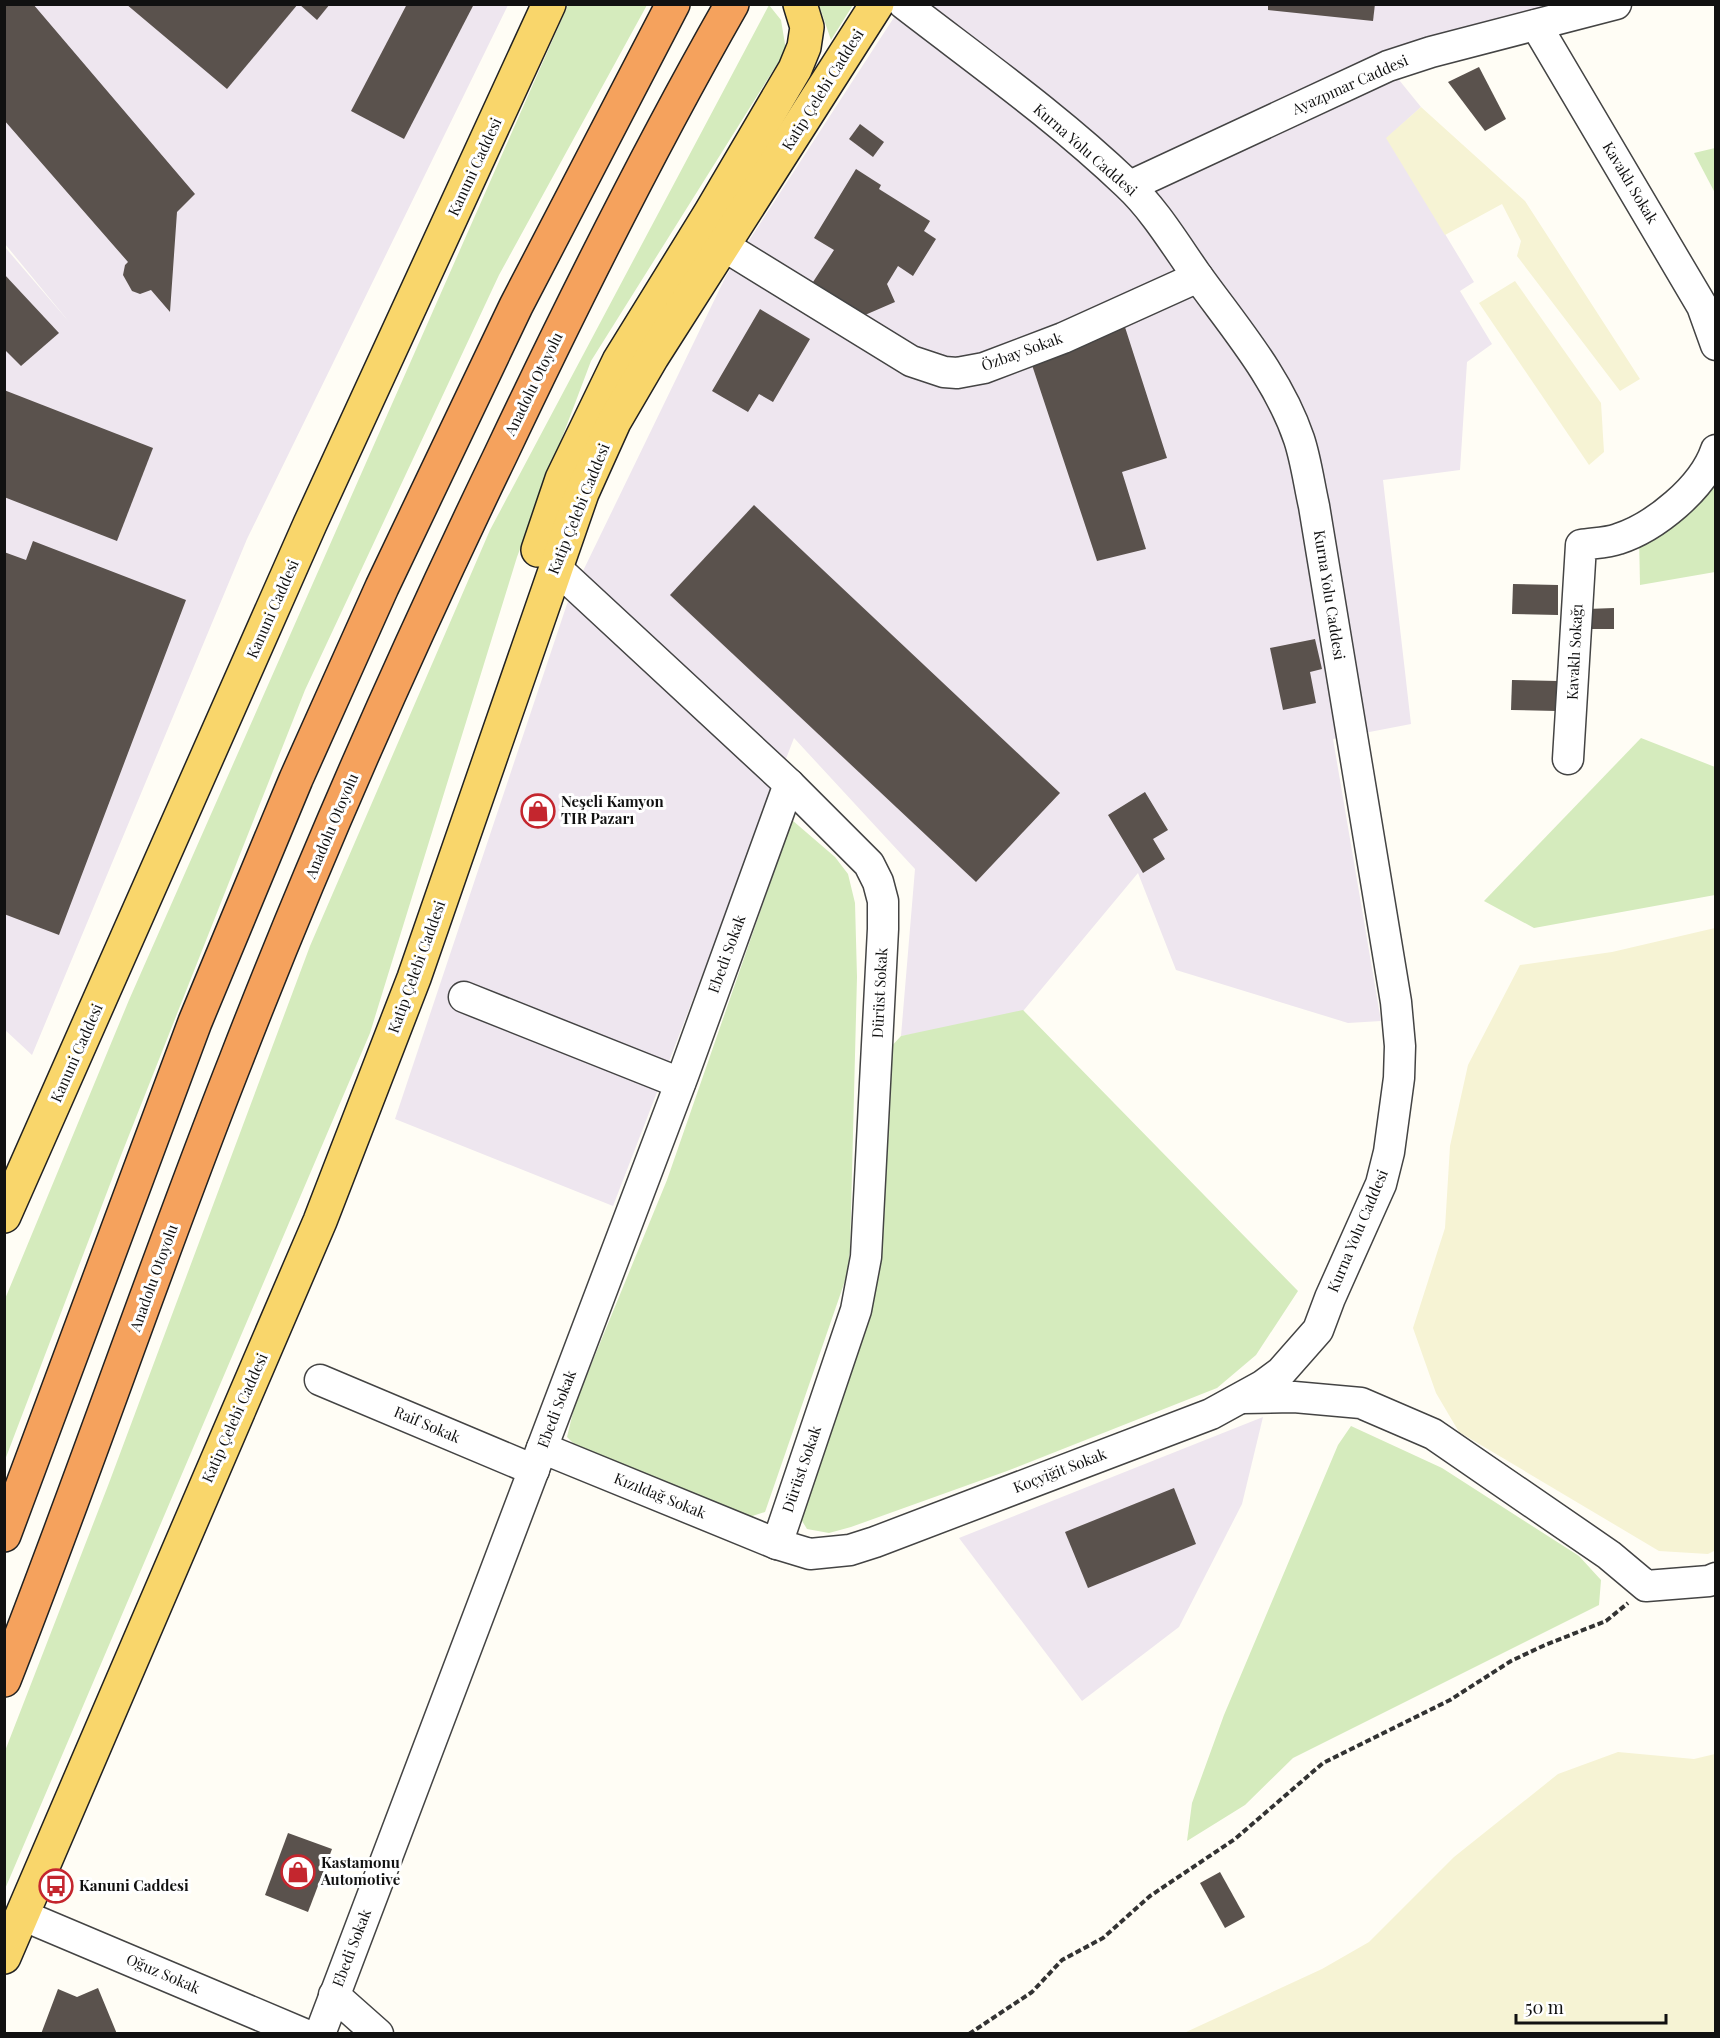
<svg xmlns="http://www.w3.org/2000/svg" width="1720" height="2038" font-family="'Playfair Display',serif">
<rect width="100%" height="100%" fill="#fffdf5"/>
<g fill="#eee6ef">
<polygon points="5,5 508,5 247,539 32,1055 4,1029 4,246 70,323 5,244"/>
<polygon points="902,5 1591,5 1382,59 1421,107 1387,138 1474,282 1460,291 1492,344 1467,362 1460,470 1383,480 1411,724 1333,739 1381,1021 1348,1023 1176,970 1138,873 1019,1016 901,1036 915,869 794,738 613,1206 395,1119 567,604 726,276"/>
<polygon points="1263,1417 1242,1504 1179,1627 1082,1701 959,1538"/>
</g>
<g fill="#f6f3d4">
<polygon points="1421,107 1525,201 1640,379 1620,391 1517,256 1521,241 1502,204 1445,235 1386,138"/>
<polygon points="1515,281 1601,403 1604,452 1589,465 1479,303"/>
<polygon points="1715,928 1716,1550 1708,1554 1659,1551 1459,1432 1436,1393 1413,1328 1445,1228 1450,1146 1468,1065 1520,965 1612,952"/>
<polygon points="1618,1752 1694,1759 1715,1754 1715,2033 1184,2033 1322,1969 1369,1942 1454,1857 1558,1774"/>
</g>
<g fill="#d5ebbd">
<polygon points="568,5 647,5 499,275 305,690 120,1158 5,1460 5,1299 129,1000"/>
<polygon points="769,5 781,20 786,50 591,361 517,557 370,1033 5,1889 5,1751 109,1483 310,946 490,530"/>
<polygon points="819,5 853,5 831,40"/>
<polygon points="1715,148 1716,148 1715,193 1694,153"/>
<polygon points="1715,468 1715,572 1640,585 1639,535"/>
<polygon points="1641,738 1715,767 1715,895 1534,928 1484,901"/>
<polygon points="792,820 835,857 848,874 855,903 857,977 850,1251 847,1275 765,1512 743,1519 579,1449 567,1437 575,1404 667,1180"/>
<polygon points="1023,1010 1298,1291 1256,1355 1217,1388 1007,1471 851,1527 829,1533 807,1529 799,1516 871,1298 882,1254 887,1051 901,1036"/>
<polygon points="1351,1426 1442,1468 1579,1556 1601,1580 1599,1605 1293,1758 1245,1805 1187,1841 1192,1803 1224,1715 1338,1445"/>
</g>
<g fill="#5a524d">
<polygon points="4,4 33,4 195,194 177,212 170,312 151,290 140,294 132,291 123,275 125,265 128,262 4,120"/>
<polygon points="126,4 298,4 227,89"/>
<polygon points="299,4 330,4 317,20"/>
<polygon points="407,4 474,4 404,139 351,111"/>
<polygon points="1268,4 1375,4 1373,21 1268,10"/>
<polygon points="1479,67 1506,119 1485,131 1448,82"/>
<polygon points="860,124 884,142 873,157 849,139"/>
<polygon points="856,169 881,185 879,189 930,221 924,231 936,239 913,276 898,266 887,284 895,302 865,315 813,282 834,250 814,238"/>
<polygon points="4,274 59,333 21,366 4,349"/>
<polygon points="760,309 810,339 773,402 759,394 748,412 712,391"/>
<polygon points="1124,324 1167,458 1122,472 1146,549 1097,561 1031,362"/>
<polygon points="4,390 153,448 117,541 4,497"/>
<polygon points="754,505 1060,793 976,882 670,595"/>
<polygon points="33,541 186,600 59,935 4,914 4,552 26,560"/>
<polygon points="1513,584 1558,585 1558,615 1512,614"/>
<polygon points="1614,608 1614,629 1587,629 1587,609"/>
<polygon points="1315,639 1322,669 1310,672 1316,703 1283,710 1270,648"/>
<polygon points="1512,680 1558,681 1557,711 1511,710"/>
<polygon points="1145,792 1168,830 1153,839 1165,859 1143,873 1108,815"/>
<polygon points="1174,1488 1196,1544 1088,1588 1065,1532"/>
<polygon points="288,1833 332,1849 308,1912 265,1895"/>
<polygon points="1220,1872 1245,1917 1225,1928 1200,1883"/>
<polygon points="98,1988 117,2034 41,2034 58,1989 77,1997"/>
</g>
<g fill="none" stroke-linecap="round" stroke-linejoin="round">
<g stroke="#444" stroke-width="33">
<g id="minor">
<polyline points="1536,25 1702,306 1716,345"/>
<polyline points="1130,186 1388,66 1431,52 1616,4"/>
<polyline points="724,246 911,361 944,372 957,373 984,368 1063,338 1198,277"/>
<polyline points="555,567 789,784 869,864 878,882 883,901 883,929 866,1257 856,1310 777,1544"/>
<path d="M 1568,759 L 1581,545 C 1593,543 1607,543 1618,539 C 1655,527 1703,488 1716,450"/>
<polyline points="464,997 680,1083"/>
<polyline points="320,1380 534,1470"/>
<polyline points="1243,1398 1294,1397 1361,1403 1433,1434 1609,1555 1646,1586 1709,1581 1716,1578"/>
<path d="M 542,1448 L 777,1544 L 810,1554 L 850,1550 L 875,1542 L 1211,1414 L 1262,1386 L 1281,1372 L 1318,1330 L 1330,1298 L 1381,1184 L 1389,1152 L 1399,1078 L 1400,1046 L 1396,1002 L 1314,506 C 1309,484 1306,460 1299,439 C 1278,377 1234,327 1196,274 C 1175,244 1154,209 1127,184 C 1058,118 979,62 904,4"/>
<polyline points="22,1915 304,2034"/>
<polyline points="334,1995 378,2034"/>
<polyline points="320,2034 683,1076 789,784"/>
</g>
</g>
<g stroke="#222" stroke-width="36">
<g id="major">
<polyline points="538,550 562,479 619,361 711,212 795,69 804,47 807,27 800,4"/>
<polyline points="4,1216 310,524 549,4"/>
<polyline points="4,1957 320,1221 414,978 582,493 614,422 652,357 877,4"/>
</g>
</g>
<g stroke="#222" stroke-width="36">
<g id="highway">
<polyline points="4,1535 195,1022 296,779 382,587 516,306 673,4"/>
<path d="M 4,1680 C 85,1474 155,1265 236,1060 C 316,854 405,653 501,454 C 573,302 648,151 732,4"/>
</g>
</g>
<polyline stroke="#333" stroke-width="4" stroke-dasharray="6 3" stroke-linecap="butt" points="969,2034 1032,1992 1062,1960 1103,1938 1150,1896 1235,1839 1323,1763 1450,1700 1511,1661 1545,1645 1606,1621 1628,1603"/>
<use href="#minor" stroke="#fff" stroke-width="30"/>
<use href="#major" stroke="#f9d66b" stroke-width="33"/>
<use href="#highway" stroke="#f5a25d" stroke-width="33"/>
</g>
<defs>
<g id="shop-ring" transform="scale(1.725)"><circle r="9.5" fill="#fff" stroke="#c4262e" stroke-width="1.5"/><path d="M-5-2.5h2.3a2.7 3.5 0 0 1 5.4 0H5L5.5 6h-11ZM-1.5-2.5h3a1.5 2.3 0 0 0-3 0Z" fill="#c4262e"/></g>
<g id="bus-ring" transform="scale(1.725)"><circle r="9.5" fill="#fff" stroke="#c4262e" stroke-width="1.5"/><path d="M-5-6H5V4H4V6H2V4H-2V6H-4V4H-5ZM-3.5-4V0h7V-4ZM-3.5 1.2v1.5H-2V1.2ZM2 1.2v1.5H3.5V1.2Z" fill="#c4262e"/></g>
</defs>
<g fill-rule="evenodd">
<use href="#shop-ring" x="538" y="811"/>
<use href="#shop-ring" x="298" y="1872"/>
<use href="#bus-ring" x="56" y="1886"/>
</g>
<g text-anchor="middle" stroke-width="6" stroke-linejoin="round" paint-order="stroke">
<g font-size="15" fill="#111" stroke="#fff">
<text transform="translate(1350 85) rotate(-24)" y="5">Ayazpınar Caddesi</text>
<text transform="translate(823 90) rotate(-58)" y="5">Katip Çelebi Caddesi</text>
<text transform="translate(1085 150) rotate(41)" y="5">Kurna Yolu Caddesi</text>
<text transform="translate(475 167) rotate(-65)" y="5">Kanuni Caddesi</text>
<text transform="translate(1630 183) rotate(59)" y="5">Kavaklı Sokak</text>
<text transform="translate(1022 352) rotate(-20)" y="5">Özbay Sokak</text>
<text transform="translate(534 384) rotate(-64)" y="5">Anadolu Otoyolu</text>
<text transform="translate(579 509) rotate(-68)" y="5">Katip Çelebi Caddesi</text>
<text transform="translate(1329 595) rotate(81)" y="5">Kurna Yolu Caddesi</text>
<text transform="translate(273 609) rotate(-66)" y="5">Kanuni Caddesi</text>
<text transform="translate(1575 652) rotate(-87)" y="5">Kavaklı Sokağı</text>
<text transform="translate(332 826) rotate(-67)" y="5">Anadolu Otoyolu</text>
<text transform="translate(727 954) rotate(-70)" y="5">Ebedi Sokak</text>
<text transform="translate(417 967) rotate(-70)" y="5">Katip Çelebi Caddesi</text>
<text transform="translate(880 993) rotate(-87)" y="5">Dürüst Sokak</text>
<text transform="translate(77 1053) rotate(-66)" y="5">Kanuni Caddesi</text>
<text transform="translate(1358 1231) rotate(-67)" y="5">Kurna Yolu Caddesi</text>
<text transform="translate(154 1278) rotate(-70)" y="5">Anadolu Otoyolu</text>
<text transform="translate(557 1409) rotate(-69)" y="5">Ebedi Sokak</text>
<text transform="translate(235 1418) rotate(-66)" y="5">Katip Çelebi Caddesi</text>
<text transform="translate(427 1425) rotate(23)" y="5">Raif Sokak</text>
<text transform="translate(802 1469) rotate(-71)" y="5">Dürüst Sokak</text>
<text transform="translate(1060 1471) rotate(-21)" y="5">Koçyiğit Sokak</text>
<text transform="translate(660 1496) rotate(22)" y="5">Kızıldağ Sokak</text>
<text transform="translate(352 1948) rotate(-69)" y="5">Ebedi Sokak</text>
<text transform="translate(163 1974) rotate(23)" y="5">Oğuz Sokak</text>
</g>
<g font-size="15" font-weight="bold" fill="#111" stroke="#fff" text-anchor="start">
<text x="561" y="807">Neşeli Kamyon<tspan x="561" dy="17">TIR Pazarı</tspan></text>
<text x="321" y="1868">Kastamonu<tspan x="321" dy="17">Automotive</tspan></text>
<text x="79" y="1891">Kanuni Caddesi</text>
</g>
</g>
<rect width="1720" height="2038" fill="none" stroke="#111111" stroke-width="12"/>
<path d="M1516 2014v9h150v-9" fill="none" stroke="#111111" stroke-width="3"/>
<text x="1525" y="2014" font-size="18" fill="#111111" stroke="#ffffff" stroke-width="4.5" paint-order="stroke">50 m</text>
</svg>
